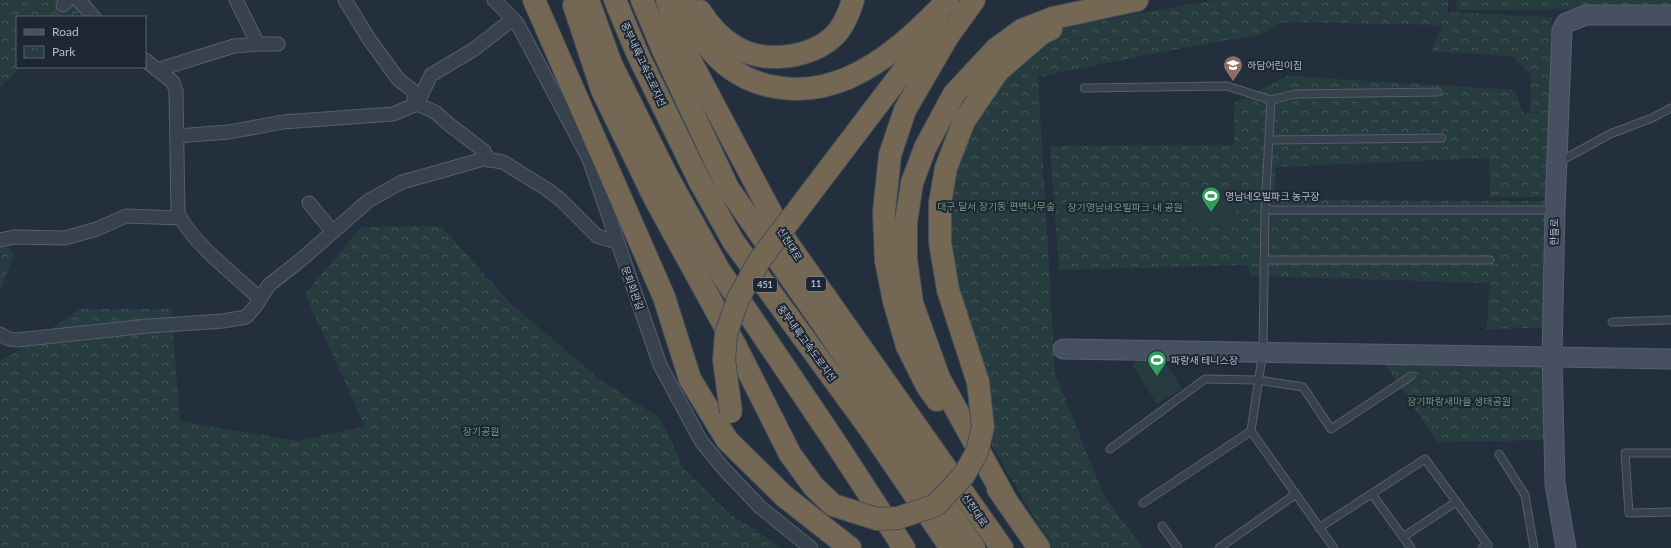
<svg xmlns="http://www.w3.org/2000/svg" width="1671" height="548" font-family="Lato,'Noto Sans KR',sans-serif">
<defs>
<pattern id="park-crowns" width="20" height="18" patternUnits="userSpaceOnUse"><rect width="20" height="18" fill="#263c3f"/><path d="M2 6a3 3 0 1 1 6 0M12 15a3 3 0 1 1 6 0" fill="none" stroke="#435659"/></pattern>
</defs>
<rect width="100%" height="100%" fill="#242f3e"/>
<g fill="url(#park-crowns)">
<polygon points="0,0 93,0 75,17 17,17 17,67 21,67 0,87"/>
<polygon points="1215,0 1448,0 1448,12 1552,17 1553,112 1551,197 1490,197 1489,158 1276,167 1274,200 1546,201 1546,328 1487,329 1489,283 1251,276 1247,265 1059,270 1050,146 1234,145 1234,103 1287,76 1515,90 1523,113 1540,113 1530,112 1531,75 1511,56 1432,51 1442,25 1283,22 1260,35 1182,48 1038,77 1055,373 1103,494 1143,548 1052,548 992,446 992,410 959,302 945,199 986,98 1058,28"/>
<polygon points="1456,0 1671,0 1671,9 1457,10"/>
<polygon points="441,226 510,303 603,382 660,418 684,469 730,514 782,548 0,548 0,360 25,347 80,309 171,309 180,421 298,441 365,426 305,294 361,227"/>
<polygon points="0,241 14,254 0,292"/>
<polygon points="1381,358 1545,361 1549,440 1437,442"/>
</g>
<g fill="#263c3f">
<polygon points="1187,199 1236,200 1236,228 1186,227"/>
<polygon points="1157,349 1182,389 1157,404 1132,365"/>
</g>
<g fill="none" stroke-linecap="round" stroke-linejoin="round">
<g stroke="#565f6c" stroke-width="9">
<g id="lane">
<polyline points="1084,88 1227,86 1271,100 1295,94 1438,92"/>
<polyline points="1269,140 1442,138"/>
<polyline points="1559,162 1610,134 1652,118 1671,108"/>
<polyline points="1265,210 1271,100"/>
<polyline points="1264,260 1490,260"/>
<polyline points="1612,322 1671,320"/>
<polyline points="1110,449 1205,379 1258,380 1303,387 1331,429 1411,376"/>
<polyline points="1671,453 1625,453 1629,513 1671,512"/>
<polyline points="1499,454 1525,495 1534,548"/>
<polyline points="1372,494 1411,548"/>
<polyline points="1143,503 1251,431"/>
<polyline points="1162,526 1178,548"/>
<polyline points="1319,528 1425,459 1488,545 1482,548"/>
<polyline points="1403,537 1456,502"/>
<polyline points="1219,548 1296,494"/>
<polyline points="1334,548 1251,431 1263,351 1265,210 1554,210"/>
</g>
</g>
<g stroke="#565f6c" stroke-width="15">
<g id="street">
<polyline points="78,0 94,17"/>
<polyline points="236,0 258,44"/>
<polyline points="345,0 369,39 398,79 412,90 417,104 435,112 451,126 484,151 489,160"/>
<polyline points="494,0 517,23 589,159 660,365 701,441 723,468 760,507 811,548"/>
<polyline points="63,5 68,0"/>
<path d="M 145,60 L 173,82 L 176,91 L 178,213 C 191,242 236,276 260,299"/>
<polyline points="157,70 234,46 258,44 278,44"/>
<polyline points="177,136 229,132 283,122 393,114 417,104 431,75 473,50 513,19"/>
<polyline points="309,203 333,232"/>
<polyline points="0,240 14,237 65,238 97,229 126,216 180,218"/>
<polyline points="0,334 9,339 17,340 148,326 223,321 246,317 255,307 269,285 302,259 368,201 402,182 484,159 503,162 548,190 562,201 597,236 617,242"/>
</g>
</g>
<g stroke="#565f6c" stroke-width="21">
<g id="secondary">
<polyline points="1063,349 1671,359"/>
<polyline points="1566,548 1555,484 1552,357 1555,210 1562,30 1566,23 1586,15 1671,15"/>
</g>
</g>
<g stroke="#434c59" stroke-width="24">
<g id="highway">
<polyline points="534,0 664,297 690,379 727,440 784,496 850,548"/>
<polyline points="588,0 611,64 667,176 719,270 833,439 904,548"/>
<polyline points="615,0 638,55 700,182 733,241 870,429 951,548"/>
<polyline points="642,0 664,52 728,188 823,324 974,548"/>
<polyline points="667,0 681,43 786,241 1002,548"/>
<path d="M 684,0 C 690,14 696,28 704,41 C 737,89 796,100 848,78 C 887,61 919,30 948,0"/>
<polyline points="574,5 602,90 655,199 734,343 790,454"/>
<path d="M 700,11 C 709,25 720,38 734,46 C 762,64 808,59 833,37 C 843,28 849,13 853,0"/>
<polyline points="847,145 939,24"/>
<polyline points="978,382 948,290 940,242 940,203 946,168 964,121 998,71 1042,33 1051,29"/>
<polyline points="937,400 927,386 907,346 894,301 886,261 884,212 890,155 905,110 948,36 974,0"/>
<polyline points="998,489 1039,548"/>
<polyline points="1007,502 939,378 912,303 906,259 906,222 912,183 925,148 954,94 996,49 1022,30 1053,18 1137,0"/>
</g>
</g>
<use href="#lane" stroke="#38414e" stroke-width="7"/>
<use href="#street" stroke="#38414e" stroke-width="13"/>
<use href="#secondary" stroke="#465061" stroke-width="19"/>
<use href="#highway" stroke="#746855" stroke-width="22"/>
<g stroke="#434c59" stroke-width="24" stroke-linecap="butt">
<g id="highway-bridge">
<polyline points="731,412 724,360 726,334 738,299 759,261 847,145"/>
<polyline points="790,454 814,487 833,505 877,519 898,518 936,505 964,475 977,452 983,427 978,382"/>
</g>
</g>
<use href="#highway-bridge" stroke="#746855" stroke-width="22"/>
</g>
<defs>
<g id="school-pin" transform="scale(1)"><path d="M0 17L-7.5 6A9.5 9.5 0 1 1 7.5 6Z" fill="#8d6e63" stroke="#1d2633"/><path d="M0-5L7-2L0 1L-7-2ZM-4 1L0 2.5L4 1V4Q0 6-4 4Z" fill="#fff"/></g>
<g id="stadium-pin" transform="scale(1)"><path d="M0 17L-7.5 6A9.5 9.5 0 1 1 7.5 6Z" fill="#2e9e5b" stroke="#1d2633"/><path d="M0-5a6.5 5 0 1 0 0 10a6.5 5 0 1 0 0-10ZM-3.5-1.8h7v3.6h-7Z" fill="#fff"/></g>
</defs>
<g fill-rule="evenodd">
<use href="#school-pin" x="1233" y="65"/>
<use href="#stadium-pin" x="1211" y="196"/>
<use href="#stadium-pin" x="1157" y="360"/>
</g>
<g text-anchor="middle" stroke-width="4" stroke-linejoin="round" paint-order="stroke">
<g fill="#1d2633" stroke="#878f9c" stroke-width="1">
<rect x="806" y="277" width="20" height="14" rx="3"/>
<rect x="753" y="278" width="24" height="14" rx="3"/>
</g>
<g font-size="9" font-weight="bold" fill="#b4bcc9">
<text x="816" y="287">11</text>
<text x="765" y="288">451</text>
</g>
<g font-size="10" fill="#b4bcc9" stroke="#1d2633">
<text transform="translate(644 64) rotate(65)" y="4">중부내륙고속도로지선</text>
<text transform="translate(1554 232) rotate(-89)" y="4">한들로</text>
<text transform="translate(790 244) rotate(58)" y="4">신천대로</text>
<text transform="translate(633 288) rotate(70)" y="4">문화회관길</text>
<text transform="translate(807 343) rotate(54)" y="4">중부내륙고속도로지선</text>
<text transform="translate(975 510) rotate(55)" y="4">신천대로</text>
</g>
<g font-size="10" fill="#b4bcc9" stroke="#1d2633" text-anchor="start">
<text x="1247" y="69">하담어린이집</text>
<text x="1225" y="200">영남네오빌파크 농구장</text>
<text x="1171" y="364">파랑새 테니스장</text>
</g>
<g font-size="10" fill="#6b9a76" stroke="#1d2633">
<text x="996" y="210">대구 달서 장기동 편백나무숲</text>
<text x="1125" y="211">장기영남네오빌파크 내 공원</text>
<text x="1459" y="405">장기파랑새마을 생태공원</text>
<text x="481" y="435">장기공원</text>
</g>
</g>
<rect x="16" y="16" width="130" height="52" fill="#1d2633" stroke="#59626f"/>
<rect x="24" y="29" width="20" height="6" fill="#465061" stroke="#59626f"/>
<text x="52" y="36" font-size="12" fill="#b4bcc9">Road</text>
<rect x="24" y="46" width="20" height="12" fill="url(#park-crowns)" stroke="#59626f"/>
<text x="52" y="56" font-size="12" fill="#b4bcc9">Park</text>
</svg>
